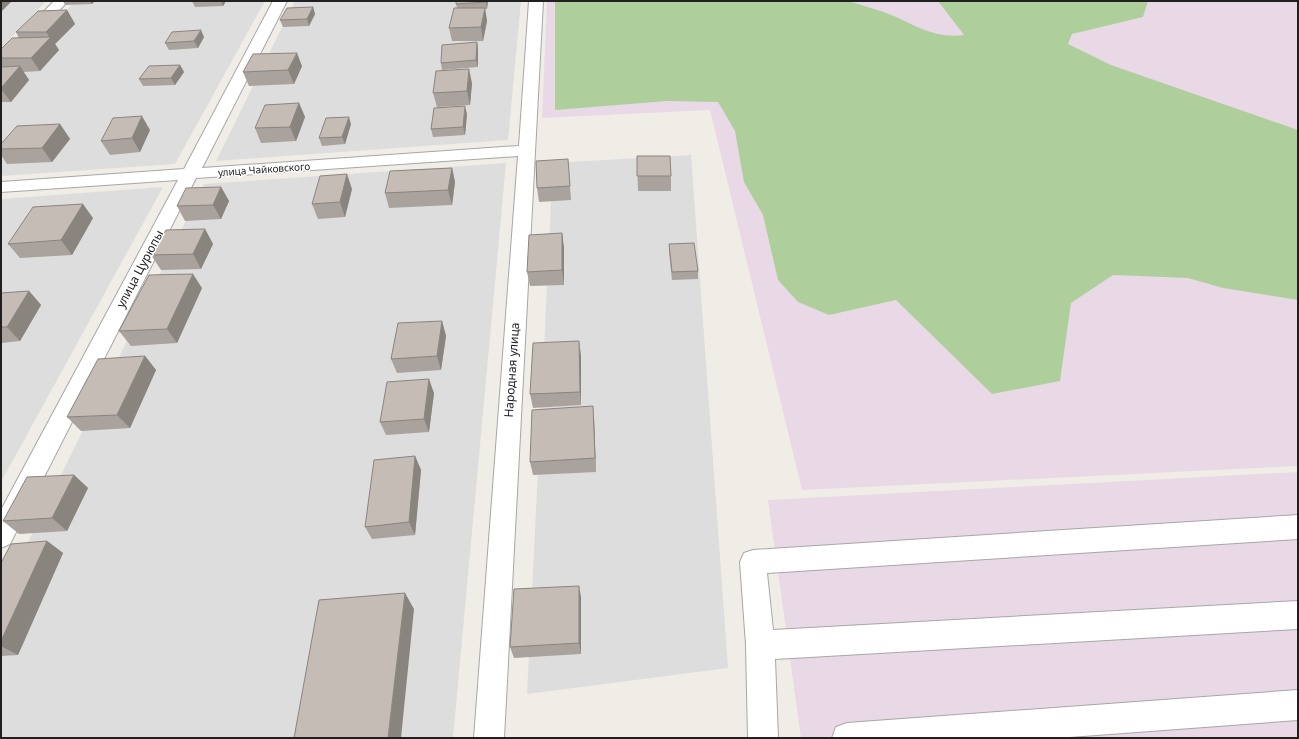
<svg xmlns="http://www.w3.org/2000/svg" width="1299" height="739" font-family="'Noto Sans',sans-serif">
<rect width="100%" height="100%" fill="#f0ede7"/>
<g fill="#dedddd">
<polygon points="1,1 46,1 1,48"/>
<polygon points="75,1 265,1 175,164 1,176 1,84"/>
<polygon points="295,1 521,1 508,140 216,161"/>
<polygon points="691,155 728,668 527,694 553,163"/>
<polygon points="506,163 453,738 1,738 1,597 204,184"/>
<polygon points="163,187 1,482 1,199"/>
</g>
<g fill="#e9d9e7">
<polygon points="547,1 1298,1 1298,466 802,490 710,110 542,118"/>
<polygon points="1298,472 1298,738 801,738 768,500"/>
</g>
<path fill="#aecf9c" d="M 555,1 L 848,1 C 860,5 872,8 884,12 C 913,23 931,39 964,35 L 938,1 L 1148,1 L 1143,17 L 1072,34 L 1068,44 L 1111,65 L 1298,130 L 1298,300 L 1223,288 L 1188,278 L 1113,275 L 1071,303 L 1060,381 L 992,394 L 896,300 L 829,315 L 798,302 L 778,280 L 763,215 L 744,182 L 735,131 L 718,102 L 667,101 L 555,110 Z"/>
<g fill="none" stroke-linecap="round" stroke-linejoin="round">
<g stroke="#a7a7a7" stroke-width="2">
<g id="minor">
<polygon points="54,1 68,1 6,68 1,69 1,56"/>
<polygon points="273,1 287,1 202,168 519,146 529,1 543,1 504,738 474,738 518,156 196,178 10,544 1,548 1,510 178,180 1,192 1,182 184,169"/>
<polygon points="1298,515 1298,539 767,573 773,630 1298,601 1298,629 775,659 778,738 748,738 746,645 740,562 744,553 753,550"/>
<polygon points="1298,690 1298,720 1056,738 832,738 836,727 847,723"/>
</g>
</g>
<use href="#minor" fill="#fff" fill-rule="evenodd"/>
</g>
<g fill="#a9a29d">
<polygon points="63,1 95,1 92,4 65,5"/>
<polygon points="192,1 226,1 223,6 195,7"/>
<polygon points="456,1 488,1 487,9 485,9 487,21 483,41 452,41 449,28 457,8 456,4"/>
<polygon points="313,7 315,14 309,26 283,27 280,20"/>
<polygon points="67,10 75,24 55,44 59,50 40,71 23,72 29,80 11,102 1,102 1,49 19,38 16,32"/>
<polygon points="204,37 198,48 169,50 165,43"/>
<polygon points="477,42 478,49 478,67 442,70 441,63"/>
<polygon points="180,65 184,72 175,85 143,86 139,79"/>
<polygon points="302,66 294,84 249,86 243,72"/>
<polygon points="472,83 470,105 437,107 433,93"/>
<polygon points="299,103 305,117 296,141 261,143 255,128"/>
<polygon points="467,114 465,135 433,137 431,129"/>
<polygon points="60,124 70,139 52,162 7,164 1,155 1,144"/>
<polygon points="351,124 345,144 322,146 319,138"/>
<polygon points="150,130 140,152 110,155 101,141"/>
<polygon points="637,156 671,176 671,191 638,191"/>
<polygon points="452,168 455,182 452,205 389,208 385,193"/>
<polygon points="569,173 571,200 539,202 537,188"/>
<polygon points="221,187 229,201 221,219 185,221 177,206"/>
<polygon points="352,189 345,217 318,219 312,204"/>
<polygon points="93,218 72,255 20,258 8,244"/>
<polygon points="205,229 213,244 201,269 161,270 151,255"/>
<polygon points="562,233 564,248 564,285 530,286 527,272"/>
<polygon points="669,244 698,271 698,279 672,280 669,252"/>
<polygon points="202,288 177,343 131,346 119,331"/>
<polygon points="29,291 41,305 20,341 1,343 1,293"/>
<polygon points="442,321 446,336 441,370 397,373 391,359"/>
<polygon points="581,355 581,405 533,408 530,394"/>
<polygon points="145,356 156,370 130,428 81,431 67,417"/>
<polygon points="434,393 429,432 386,435 380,422"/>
<polygon points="594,419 596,472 533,475 530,462"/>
<polygon points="415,456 421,470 415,535 372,539 365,527"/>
<polygon points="74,475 88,488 67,531 19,534 3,521"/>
<polygon points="47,541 63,553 18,655 1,656 1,563"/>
<polygon points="581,597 581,654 514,658 510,647"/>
</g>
<g fill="#8a847f">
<polygon points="1,1 12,1 1,12"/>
<polygon points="90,1 95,1 92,4"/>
<polygon points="221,1 226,1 223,6"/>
<polygon points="486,1 488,1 487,9 486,2"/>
<polygon points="313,7 315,14 309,26 307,19"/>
<polygon points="485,8 487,21 483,41 481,27"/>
<polygon points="67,10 75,24 55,44 59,50 40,71 31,58 50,38 46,32"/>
<polygon points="201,30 204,37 198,48 194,41"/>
<polygon points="477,42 478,49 478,67 476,60"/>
<polygon points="297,53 302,66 294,84 288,70"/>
<polygon points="180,65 184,72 175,85 171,78"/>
<polygon points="20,66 29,80 11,102 1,89 1,88"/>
<polygon points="469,69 472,83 470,105 467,91"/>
<polygon points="299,103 305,117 296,141 290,127"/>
<polygon points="465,106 467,114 465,135 463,127"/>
<polygon points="142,116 150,130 140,152 132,138"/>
<polygon points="349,117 351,124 345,144 342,137"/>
<polygon points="60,124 70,139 52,162 42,148"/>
<polygon points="452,168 455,182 452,205 448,190"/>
<polygon points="347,174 352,189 345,217 340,202"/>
<polygon points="221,187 229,201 221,219 213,205"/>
<polygon points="83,204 93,218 72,255 61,240"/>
<polygon points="205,229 213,244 201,269 193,254"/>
<polygon points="562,233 564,248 564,285 562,270"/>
<polygon points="193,274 202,288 177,343 167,329"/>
<polygon points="29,291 41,305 20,341 7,327"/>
<polygon points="442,321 446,336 441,370 437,356"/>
<polygon points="579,341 581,355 581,405 580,392"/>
<polygon points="145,356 156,370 130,428 117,415"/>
<polygon points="429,379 434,393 429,432 424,419"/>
<polygon points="593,406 594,419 596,472 595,458"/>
<polygon points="415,456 421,470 415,535 409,522"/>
<polygon points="74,475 88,488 67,531 52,518"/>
<polygon points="47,541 63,553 18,655 1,646 1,641"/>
<polygon points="579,586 581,597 581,654 579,643"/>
<polygon points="405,593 414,609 401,738 388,738"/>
</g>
<g fill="#c5bcb6" stroke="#8a847f">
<polygon points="456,1 486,1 486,2 456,4"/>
<polygon points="313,7 307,19 280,20 287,8"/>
<polygon points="454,8 485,8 481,27 449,28"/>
<polygon points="67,10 46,32 16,32 38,11"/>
<polygon points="201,30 194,41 165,43 172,32"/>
<polygon points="51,37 31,58 1,58 1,49 12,38"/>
<polygon points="477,42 476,60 441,63 442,45"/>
<polygon points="297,53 288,70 243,72 253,54"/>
<polygon points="180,65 171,78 139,79 149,66"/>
<polygon points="20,66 1,88 1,67"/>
<polygon points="469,69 467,91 433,93 436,71"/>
<polygon points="299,103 290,127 255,128 265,105"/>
<polygon points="465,106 463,127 431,129 434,108"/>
<polygon points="142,116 132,138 101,141 113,118"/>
<polygon points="349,117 342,137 319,138 326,118"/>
<polygon points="60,124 42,148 1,149 1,144 17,126"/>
<polygon points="637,156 670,156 671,176 637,176"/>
<polygon points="568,159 570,186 537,188 536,161"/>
<polygon points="452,168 448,190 385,193 390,171"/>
<polygon points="347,174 340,202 312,204 320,176"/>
<polygon points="221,187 213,205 177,206 186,188"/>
<polygon points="83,204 61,240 8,244 33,207"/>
<polygon points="205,229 193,254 151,255 166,230"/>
<polygon points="562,233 562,270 527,272 529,235"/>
<polygon points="694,243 698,271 672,272 669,244"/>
<polygon points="193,274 167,329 119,331 149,275"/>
<polygon points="29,291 7,327 1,327 1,293"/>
<polygon points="442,321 437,356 391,359 398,323"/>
<polygon points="579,341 580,392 530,394 533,343"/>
<polygon points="145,356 117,415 67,417 98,359"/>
<polygon points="429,379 424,419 380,422 387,382"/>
<polygon points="593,406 595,458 530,462 532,410"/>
<polygon points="415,456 409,522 365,527 374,460"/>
<polygon points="74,475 52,518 3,521 27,477"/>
<polygon points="47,541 1,641 1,563 11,544"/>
<polygon points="579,586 579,643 510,647 514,589"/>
<polygon points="405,593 388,738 294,738 319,600"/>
</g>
<g text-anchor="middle" stroke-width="3" stroke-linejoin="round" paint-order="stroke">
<g font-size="10" fill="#202020" stroke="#fff">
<text transform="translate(264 169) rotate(-4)" y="4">улица Чайковского</text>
</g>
<g font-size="12" fill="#202020" stroke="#fff">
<text transform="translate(140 269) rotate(-62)" y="4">улица Цурюпы</text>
<text transform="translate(512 370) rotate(-86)" y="4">Народная улица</text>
</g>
</g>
<rect width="1299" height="739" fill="none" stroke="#202020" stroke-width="4"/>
</svg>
